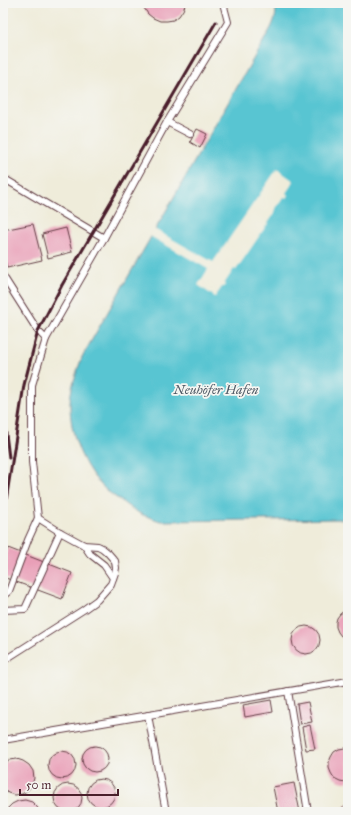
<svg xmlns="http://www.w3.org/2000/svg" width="351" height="815" font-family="'IM FELL Great Primer',serif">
<rect width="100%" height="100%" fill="#f6f6f2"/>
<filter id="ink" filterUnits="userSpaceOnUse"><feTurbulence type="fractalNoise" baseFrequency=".025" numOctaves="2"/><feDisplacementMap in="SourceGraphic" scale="8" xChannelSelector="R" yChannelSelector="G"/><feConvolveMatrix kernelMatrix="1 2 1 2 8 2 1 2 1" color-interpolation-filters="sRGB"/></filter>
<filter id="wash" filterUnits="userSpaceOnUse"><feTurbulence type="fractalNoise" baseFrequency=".012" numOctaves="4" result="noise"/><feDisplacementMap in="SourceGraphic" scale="16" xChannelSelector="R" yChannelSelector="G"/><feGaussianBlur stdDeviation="0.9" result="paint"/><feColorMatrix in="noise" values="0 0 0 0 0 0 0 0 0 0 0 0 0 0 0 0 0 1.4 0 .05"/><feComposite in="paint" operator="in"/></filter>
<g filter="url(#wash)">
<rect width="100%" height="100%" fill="#efecda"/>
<path fill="#59c5d2" stroke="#52727e" d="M 274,3 L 348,3 L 348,519 L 160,521 C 155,519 149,517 143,515 C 135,511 127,506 120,500 C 115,497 110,493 105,489 C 83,468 70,435 70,404 C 70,388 77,372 82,357 L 271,28 C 275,19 278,12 274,3 Z"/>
<polygon fill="#efecda" points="277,169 294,181 286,193 288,195 286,198 284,197 274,211 275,213 236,270 234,269 224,284 225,285 224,287 222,287 215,297 198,285 208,269 150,236 154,229 213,262"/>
<g id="blocks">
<g fill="#e99fb7">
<polygon points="143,3 186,3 183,10 179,16 173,20 167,21 160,21 153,18 148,14 144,8"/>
<polygon points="197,129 207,134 200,148 190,142"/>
<polygon points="33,224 42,260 7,268 3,252 3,230"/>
<polygon points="66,228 72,252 48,258 42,234"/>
<polygon points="8,548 72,573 62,599 3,577 3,560"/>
<polygon points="348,610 348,638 341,636 338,632 336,627 336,622 337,618 340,614 344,611"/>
<circle cx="306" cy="640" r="14"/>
<polygon points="271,700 273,712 245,717 243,705"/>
<polygon points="308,702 312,722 300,724 297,704"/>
<polygon points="310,725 315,749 306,750 302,727"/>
<circle cx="95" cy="759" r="13"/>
<polygon points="345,748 348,749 348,781 345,782 340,781 334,778 331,773 329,768 329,762 331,757 334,752 339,749"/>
<circle cx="62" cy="765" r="14"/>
<polygon points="17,759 23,761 29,765 33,771 34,778 32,785 28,790 22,794 15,795 8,793 3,789 3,765 10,760"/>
<circle cx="101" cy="793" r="14"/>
<polygon points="294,783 300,812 278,812 273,787"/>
<circle cx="68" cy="798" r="14"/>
<polygon points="25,800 32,802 37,807 40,812 6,812 7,809 12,804 18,801"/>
<polygon points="348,806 348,812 339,812 340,810 344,807"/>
</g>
</g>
</g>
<g filter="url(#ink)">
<use href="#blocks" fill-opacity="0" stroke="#633e45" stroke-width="1"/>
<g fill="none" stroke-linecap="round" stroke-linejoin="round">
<g stroke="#633e45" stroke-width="8">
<g id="lane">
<polyline points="167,122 190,134"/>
<polyline points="3,178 104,238"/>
<polyline points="3,276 38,331 46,339"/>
<polyline points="84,545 90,554 104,565 113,578"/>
<polyline points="3,596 9,591 28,540 38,518 32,462 32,385 46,339 104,238 167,122 228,22 223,3"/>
<polyline points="3,610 25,609 60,532"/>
<polyline points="3,661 83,610 97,600 111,584 115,573 116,568 115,561 108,553 102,548 98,546 84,545 60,532 38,518"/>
<polyline points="288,691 308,812"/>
<polyline points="148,715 166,812"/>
<polyline points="3,740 348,681"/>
</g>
</g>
<use href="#lane" stroke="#fff" stroke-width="6"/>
<g stroke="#4a1f2b" stroke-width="3">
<polyline points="3,410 9,458"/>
<polyline points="3,520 24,385 38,331 62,285 216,22"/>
</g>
</g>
</g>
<g text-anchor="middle" stroke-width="3.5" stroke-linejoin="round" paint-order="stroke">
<g font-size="13" font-style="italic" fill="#4f5965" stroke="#f6f6f2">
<text x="216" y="394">Neuhöfer Hafen</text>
</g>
</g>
<rect width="351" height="815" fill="none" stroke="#f6f6f2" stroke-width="16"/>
<path d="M20 789v6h98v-6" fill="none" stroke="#4a1f2b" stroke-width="2"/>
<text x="26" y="789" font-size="12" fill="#4a1f2b" stroke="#f6f6f2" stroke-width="3" paint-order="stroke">50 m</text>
</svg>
